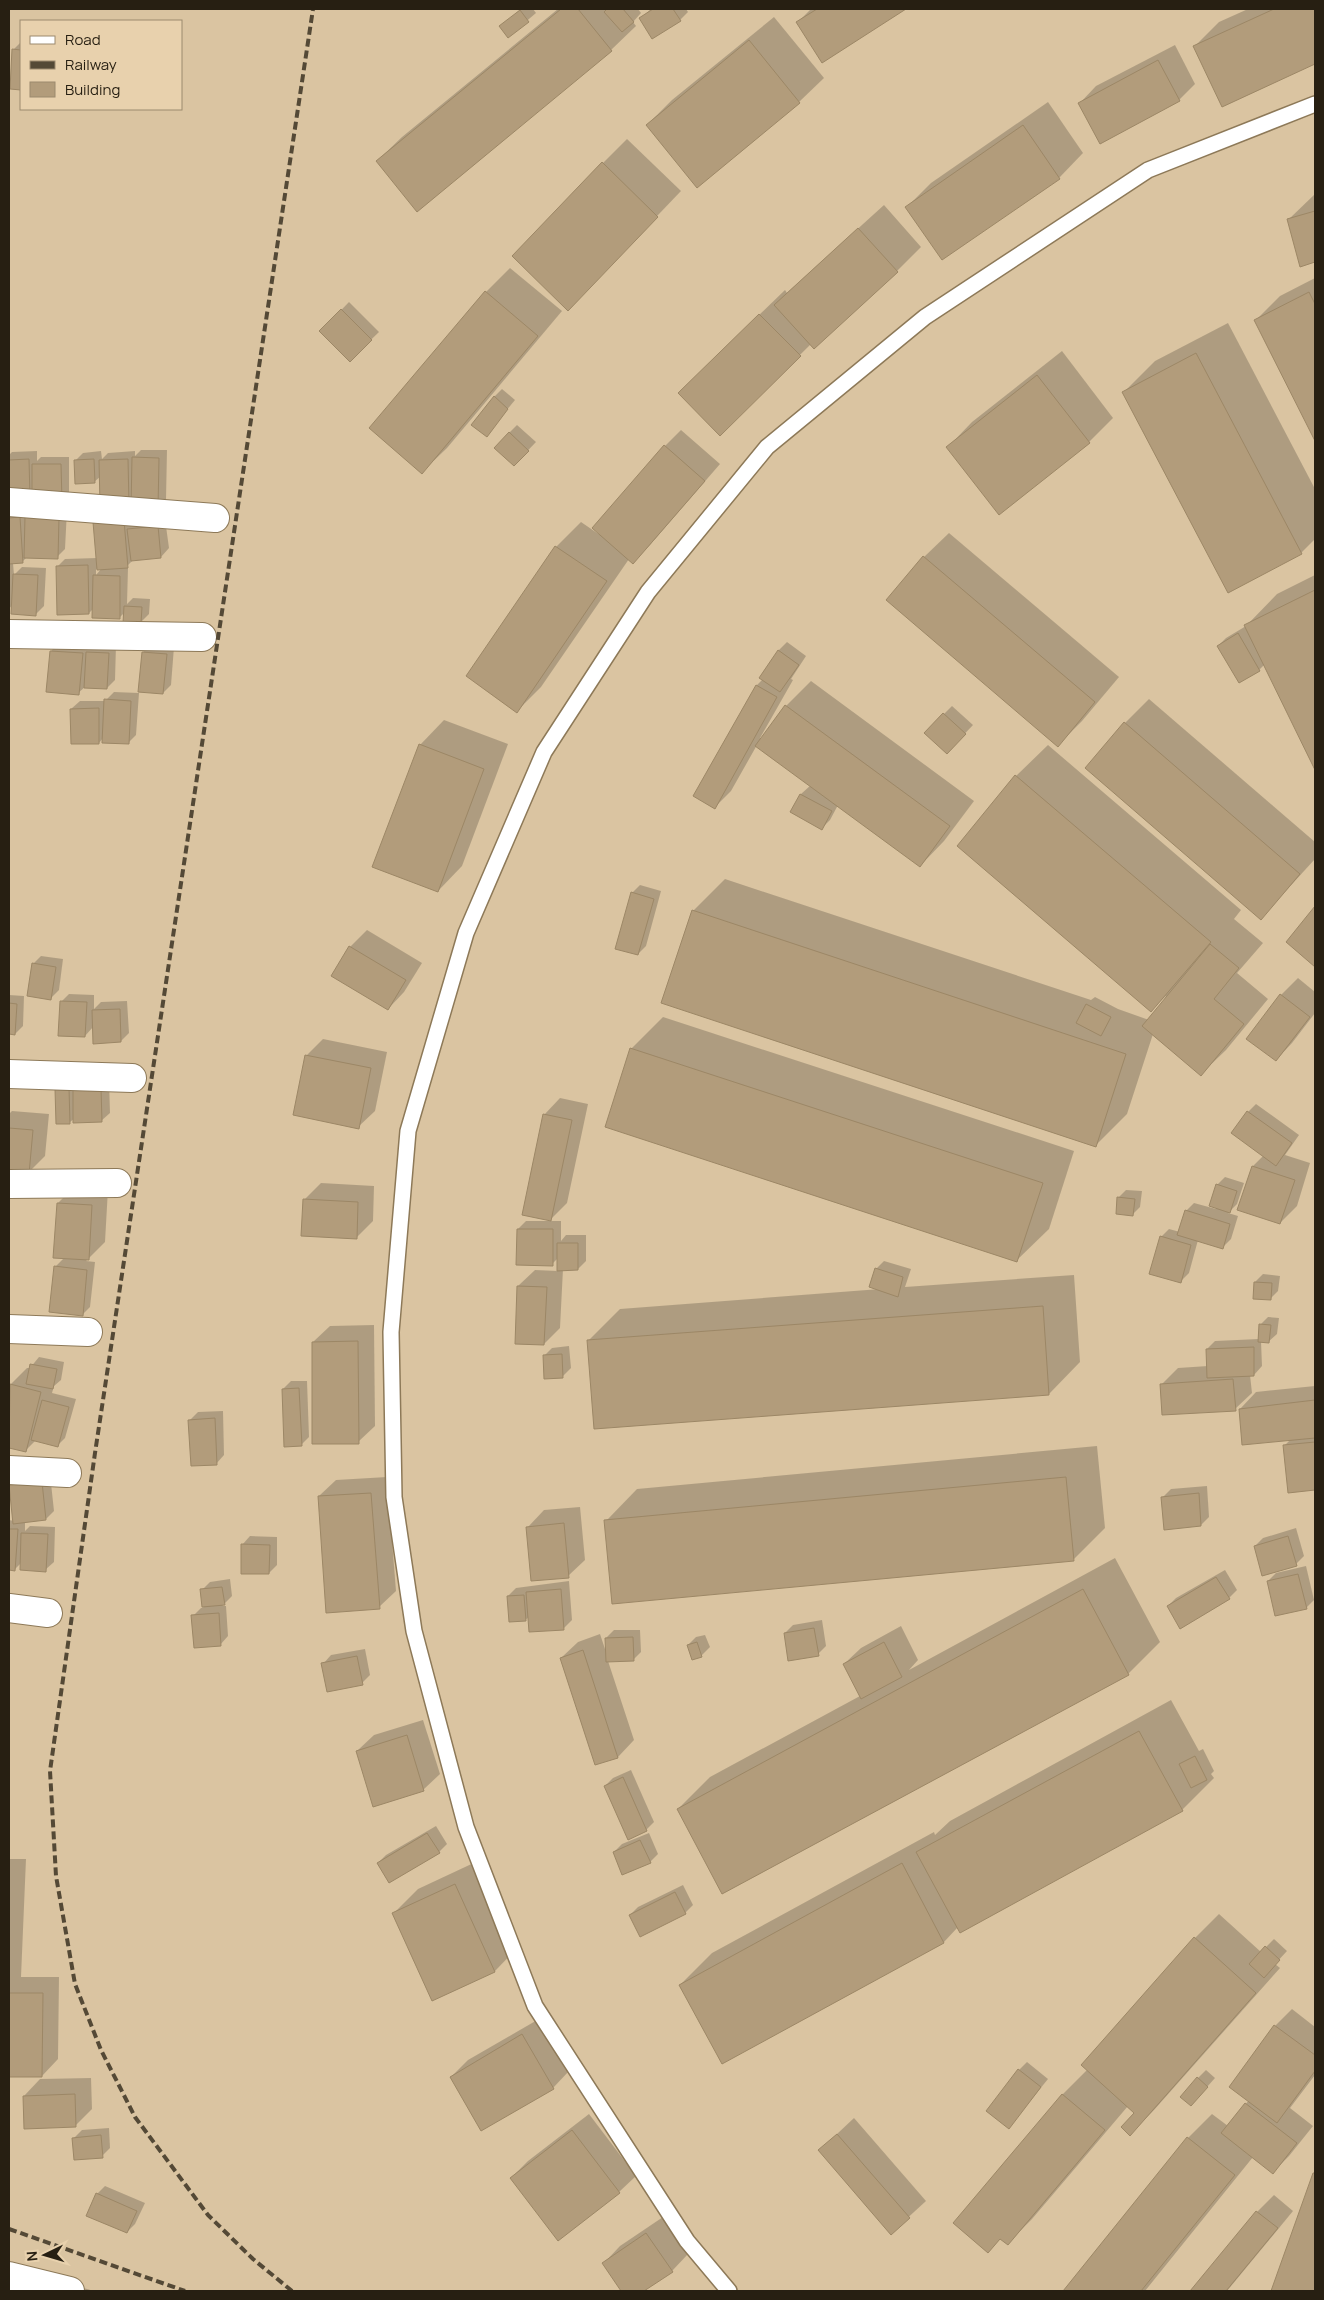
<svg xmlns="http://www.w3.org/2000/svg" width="1324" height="2300" font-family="Manrope,sans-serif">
<rect width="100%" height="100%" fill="#dac4a1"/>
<g fill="#0003" fill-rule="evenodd">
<polygon points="521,9 533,9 536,13 509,36 501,26"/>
<polygon points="558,9 638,9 641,13 633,22 636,26 611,50 417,210 377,161 402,137"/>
<polygon points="651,9 686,9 688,12 680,20 640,19"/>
<polygon points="811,9 903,9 823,61 798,22"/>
<polygon points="1248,9 1315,9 1315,63 1223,106 1195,46 1219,22"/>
<polygon points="774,17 824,78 799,102 647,125 672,100"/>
<polygon points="21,42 21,89 11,88 14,49"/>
<polygon points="1175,45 1195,84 1179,100 1080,103 1096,86"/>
<polygon points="1048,102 1083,153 1059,178 907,207 931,183"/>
<polygon points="627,139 681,191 592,284 603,163"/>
<polygon points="1315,194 1315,261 1301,265 1288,220"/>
<polygon points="884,205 921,247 897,271 811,344 720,434 704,368 785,290 787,293"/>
<polygon points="510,268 562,311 447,448 422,472 486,292"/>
<polygon points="1315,278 1315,438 1255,321 1280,296"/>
<polygon points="349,302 379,332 350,360 321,331"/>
<polygon points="1228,323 1315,489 1315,539 1301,553 1124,392 1155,361"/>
<polygon points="1062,351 1113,418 1089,442 948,447 972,422"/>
<polygon points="502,389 515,400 486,435 494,397"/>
<polygon points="517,425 536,442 514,465 509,433"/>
<polygon points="681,430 720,464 649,546 633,562 629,559 541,687 517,711 467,676 556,547 581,522 600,535 665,446"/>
<polygon points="141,450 167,450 166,500 158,508 132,507 101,476 94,482 75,461 83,453 101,451 102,459 108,453 135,451 135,456"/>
<polygon points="37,451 37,461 41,457 69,457 69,493 9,497 9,455 12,452"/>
<polygon points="67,510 65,549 57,557 27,557 22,562 13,563 14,575 22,567 46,568 44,606 36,614 13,604 9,609 9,511"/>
<path d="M 132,512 L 133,526 L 137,522 L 165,519 L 169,548 L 161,557 L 134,559 L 125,568 L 128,568 L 127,604 L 133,598 L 150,599 L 149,614 L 141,622 L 125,612 L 119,618 L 94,608 L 89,613 L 57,567 L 65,559 L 97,558 ZM 102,568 L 96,575 L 96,569 Z"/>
<polygon points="949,533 1119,677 1082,721 1058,745 888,600 924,557"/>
<polygon points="1315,575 1315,768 1265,664 1259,670 1218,646 1226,638 1246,626 1277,594"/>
<polygon points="787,642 806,656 791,679 793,680 760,738 762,739 786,706 811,681 974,801 944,841 920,866 838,805 830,820 822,828 792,812 801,794 811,785 757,745 731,791 715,807 757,685 763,679 779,650"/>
<polygon points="59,643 90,646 90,650 95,645 116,645 115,680 107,688 85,687 78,693 51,651"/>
<polygon points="151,644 174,647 171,685 163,693 143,652"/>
<polygon points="114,692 139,693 136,735 128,743 103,738 99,743 71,709 80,701 105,701"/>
<polygon points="1149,699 1315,842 1315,859 1261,918 1125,723"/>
<polygon points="952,706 973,725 955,744 944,714"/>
<polygon points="444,720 508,744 462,866 438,891 420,745"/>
<polygon points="1048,745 1241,910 1234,919 1263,943 1237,973 1268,999 1226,1050 1201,1074 1153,1034 1127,1114 1096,1145 693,911 725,879 1091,1000 1095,997 1118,1009 1149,1020 1168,997 1166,996 1151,1010 1016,776"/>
<polygon points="640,885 661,891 646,946 638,954 632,893"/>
<polygon points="1315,908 1315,965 1287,942"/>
<polygon points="367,930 422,963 404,992 388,1009 333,976 350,947"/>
<polygon points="41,956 63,959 59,990 51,998 33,964"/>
<polygon points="1298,978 1315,992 1315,1013 1292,1043 1276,1060 1248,1039 1281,995"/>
<polygon points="69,994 94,995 94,1009 101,1002 127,1001 129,1033 121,1041 93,1027 85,1036 61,1002"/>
<polygon points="9,995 24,996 23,1026 15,1034 9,1033"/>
<polygon points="663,1017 1074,1151 1049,1229 1017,1260 631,1049"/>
<polygon points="323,1039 387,1052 375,1111 358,1127 306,1056"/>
<polygon points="109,1080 110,1113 101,1121 75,1118 70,1122 56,1089"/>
<polygon points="560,1098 588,1104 567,1203 550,1220 544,1115"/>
<polygon points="1256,1104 1299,1135 1285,1155 1310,1163 1297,1206 1280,1223 1253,1166 1264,1155 1248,1112"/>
<polygon points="12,1111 49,1114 45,1156 29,1172 9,1171 9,1114"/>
<polygon points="1225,1177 1244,1183 1237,1204 1228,1213 1238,1216 1231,1239 1223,1247 1198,1240 1189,1273 1181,1281 1161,1237 1169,1229 1180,1232 1186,1211 1194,1203 1216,1209 1217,1185"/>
<polygon points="321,1183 374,1186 373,1221 357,1237 304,1200"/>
<polygon points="74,1187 108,1189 105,1242 86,1261 95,1262 90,1307 82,1315 55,1267 65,1257 58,1203"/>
<polygon points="1126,1190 1142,1191 1140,1207 1132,1215 1118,1198"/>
<polygon points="526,1221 561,1221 561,1241 566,1235 586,1235 586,1261 578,1269 563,1269 560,1328 544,1344 518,1286 535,1270 558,1271 558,1258 552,1264 518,1229"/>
<polygon points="884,1261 911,1269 905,1287 1074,1275 1080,1362 1049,1394 589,1340 620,1309 880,1289 876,1269"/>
<polygon points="1263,1274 1280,1276 1278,1291 1270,1299 1255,1282"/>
<polygon points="1268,1317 1279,1318 1277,1334 1268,1342 1261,1341 1262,1366 1254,1375 1250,1375 1252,1393 1235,1409 1161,1385 1178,1368 1208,1366 1207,1349 1215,1341 1259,1339 1260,1325"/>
<polygon points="374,1325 375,1426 358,1442 313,1342 330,1326"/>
<polygon points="569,1346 571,1368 563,1376 544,1356 552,1348"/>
<polygon points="39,1357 64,1362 61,1380 54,1386 52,1393 76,1399 65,1438 57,1446 36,1440 25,1451 9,1447 9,1392 11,1384 27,1368 30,1368"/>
<polygon points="291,1381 307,1381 309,1437 301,1445 283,1389"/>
<polygon points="1315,1386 1315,1489 1289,1491 1284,1446 1291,1439 1240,1409 1256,1392"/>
<polygon points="223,1411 224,1455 216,1464 190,1420 198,1412"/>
<polygon points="1097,1446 1105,1528 1074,1559 606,1521 637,1489"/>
<polygon points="50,1474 54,1511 46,1519 25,1521 25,1531 30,1526 55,1527 54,1562 45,1570 21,1563 15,1569 9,1569 9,1520 14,1521 10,1486 18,1478"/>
<polygon points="387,1477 396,1591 379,1607 319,1496 336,1480"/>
<polygon points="1207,1486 1209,1517 1201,1525 1163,1497 1171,1489"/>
<polygon points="580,1507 585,1560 568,1576 528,1527 544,1510"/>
<polygon points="1296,1528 1304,1556 1296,1564 1255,1546 1263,1538"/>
<polygon points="250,1536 277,1537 277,1565 269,1573 242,1545"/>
<polygon points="1115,1558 1160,1642 1128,1674 678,1809 710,1777 860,1696 844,1664 861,1648 901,1626 918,1660 909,1670"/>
<polygon points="1306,1566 1314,1600 1306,1608 1268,1581 1276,1573"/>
<polygon points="1225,1570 1237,1590 1229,1598 1168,1606 1176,1598"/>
<polygon points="230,1579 232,1596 222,1606 226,1606 228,1636 220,1645 193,1616 201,1608 204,1607 202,1590 210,1582"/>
<polygon points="569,1581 572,1620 564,1628 529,1617 525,1620 508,1596 516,1588"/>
<polygon points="822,1620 826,1646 818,1654 785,1633 793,1625"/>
<polygon points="614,1630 640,1630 641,1652 633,1660 608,1661 634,1740 618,1757 561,1658 578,1642 600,1634 606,1652 606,1638"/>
<polygon points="705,1635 710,1647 702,1655 693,1658 688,1645 696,1637"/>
<polygon points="365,1649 370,1675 362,1683 323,1664 331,1655"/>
<polygon points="1171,1700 1199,1751 1203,1749 1214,1771 1211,1774 1214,1778 1182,1810 958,1927 944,1942 722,2062 680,1985 712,1953 934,1832 935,1835 950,1821"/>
<polygon points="423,1720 440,1774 423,1790 357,1751 374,1735"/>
<polygon points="631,1770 654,1822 646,1830 605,1786 613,1778"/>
<polygon points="436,1826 447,1844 439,1852 378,1863 386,1855"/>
<polygon points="649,1833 658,1854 650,1862 614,1852 622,1844"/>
<polygon points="9,1859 26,1859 21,1977 59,1977 58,2059 42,2076 9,2075"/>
<polygon points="480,1860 519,1946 495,1971 433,1999 393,1914 418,1889"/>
<polygon points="683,1885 693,1905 685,1913 641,1936 630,1915 638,1907"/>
<polygon points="1219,1914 1261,1952 1274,1939 1287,1951 1275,1964 1280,1968 1154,2110 1130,2134 1135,2113 1128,2106 1032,2219 1007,2244 1001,2238 988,2251 955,2223 1063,2094 1088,2069 1195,1938"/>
<polygon points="1292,2009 1315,2027 1315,2075 1290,2108 1313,2126 1289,2156 1273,2172 1253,2157 1145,2291 1065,2291 1188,2138 1212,2114 1228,2126 1249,2100 1230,2086 1275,2026"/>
<polygon points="539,2019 569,2071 553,2088 451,2077 468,2060"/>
<polygon points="1027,2062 1048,2079 1009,2127 1019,2070"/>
<polygon points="1206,2070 1215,2078 1199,2096 1198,2078"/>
<polygon points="91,2078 92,2109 75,2126 24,2096 40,2079"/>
<polygon points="589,2114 636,2176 619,2192 511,2178 528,2161"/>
<polygon points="854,2118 926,2201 891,2233 820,2150"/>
<polygon points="109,2128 110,2148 102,2156 74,2138 82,2130"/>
<polygon points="1315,2173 1315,2291 1272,2291"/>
<polygon points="105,2186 145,2203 135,2224 127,2232 97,2194"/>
<polygon points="1274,2195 1293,2211 1227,2291 1191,2291 1257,2212"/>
<polygon points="663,2217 688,2254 672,2271 642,2291 623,2291 604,2263 620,2246"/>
<polygon points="73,2285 94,2291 66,2291"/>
</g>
<g fill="#b29c7b" stroke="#9c8766">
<polygon points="561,9 578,9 612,51 417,212 376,161"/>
<polygon points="607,9 623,9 634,22 622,32 604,12"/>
<polygon points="653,9 673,9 681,21 652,39 639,18"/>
<polygon points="817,9 906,9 822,63 796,22"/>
<polygon points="1274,9 1315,9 1315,64 1222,107 1193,46"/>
<polygon points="520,10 529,22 508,38 499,26"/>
<polygon points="749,40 800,103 697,188 646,125"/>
<polygon points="12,49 21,50 21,90 10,89"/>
<polygon points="1158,60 1180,101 1100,144 1078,103"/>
<polygon points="1023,125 1060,179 942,260 905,207"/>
<polygon points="602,162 658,217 568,311 512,256"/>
<polygon points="1315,211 1315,262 1300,267 1287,219"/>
<polygon points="858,228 898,272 814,349 774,305"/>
<polygon points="485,291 538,336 422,474 369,428"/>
<polygon points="1309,292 1315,304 1315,441 1254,320"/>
<polygon points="341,309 372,340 350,362 319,331"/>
<polygon points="759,314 801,356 720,436 678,393"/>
<polygon points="1196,353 1302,554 1228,593 1122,392"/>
<polygon points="1037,375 1090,443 999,515 946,447"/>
<polygon points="494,396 508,409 487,437 471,425"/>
<polygon points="509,432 529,451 514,466 494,448"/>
<polygon points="664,445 705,481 633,564 592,528"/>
<polygon points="132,457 159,458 158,509 131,509"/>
<polygon points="29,459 30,498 9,499 9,460"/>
<polygon points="94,459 95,483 75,484 74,460"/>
<polygon points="128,459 129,505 100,506 99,460"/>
<polygon points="32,464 61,464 62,502 32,503"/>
<polygon points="25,516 59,517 58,559 24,558"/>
<polygon points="20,517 23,563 9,564 9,518"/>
<polygon points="124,520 128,568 97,570 93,522"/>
<polygon points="158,526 161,558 131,561 127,529"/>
<polygon points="555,546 607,581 517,713 466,676"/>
<polygon points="923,556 1095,702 1058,747 886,600"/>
<polygon points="88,565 89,614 57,615 56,566"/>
<polygon points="13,574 38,575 36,616 11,614"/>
<polygon points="93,575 120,576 120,619 92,618"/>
<polygon points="1315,590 1315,770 1244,625"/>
<polygon points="124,606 142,607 141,623 123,623"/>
<polygon points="1238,633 1260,671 1239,683 1217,646"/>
<polygon points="778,650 799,665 780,692 759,678"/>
<polygon points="50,651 83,653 79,695 46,692"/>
<polygon points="86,652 109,653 107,689 84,688"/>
<polygon points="142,652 167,654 163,694 138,692"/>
<polygon points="756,685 777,697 715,809 693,796"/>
<polygon points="104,699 131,701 129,744 102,743"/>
<polygon points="785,705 950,826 920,867 755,746"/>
<polygon points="99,708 99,744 71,744 70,709"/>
<polygon points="943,713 966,734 947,754 924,733"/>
<polygon points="1124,722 1300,874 1261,920 1085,768"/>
<polygon points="419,744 484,769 438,892 372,867"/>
<polygon points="1015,775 1211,942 1151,1012 957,846"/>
<polygon points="800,794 832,811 822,830 790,812"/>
<polygon points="631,892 654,899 638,955 615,949"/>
<polygon points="1315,906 1315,967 1286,942"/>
<polygon points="692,910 1126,1054 1096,1147 661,1003"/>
<polygon points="1210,944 1239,968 1214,999 1244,1024 1201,1076 1142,1026"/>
<polygon points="349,946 406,980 388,1010 331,976"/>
<polygon points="32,963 56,967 51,1000 27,996"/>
<polygon points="1280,994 1310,1017 1276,1061 1246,1039"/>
<polygon points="60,1001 87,1002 85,1037 58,1036"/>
<polygon points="9,1003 17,1004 15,1035 9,1034"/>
<polygon points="1086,1004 1111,1017 1101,1036 1076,1023"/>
<polygon points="120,1009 121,1042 93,1044 92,1010"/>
<polygon points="630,1048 1043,1183 1017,1262 605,1127"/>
<polygon points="305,1055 371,1068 359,1129 293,1115"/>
<polygon points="69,1088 70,1124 56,1124 55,1089"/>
<polygon points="73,1088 101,1088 102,1122 73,1123"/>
<polygon points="1247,1111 1292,1143 1276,1166 1231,1133"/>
<polygon points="543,1114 572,1120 551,1221 522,1215"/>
<polygon points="9,1128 33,1130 29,1174 9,1172"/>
<polygon points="1252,1166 1295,1180 1280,1224 1237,1210"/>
<polygon points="1216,1184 1237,1191 1230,1213 1209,1206"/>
<polygon points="1117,1197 1135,1199 1133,1216 1116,1214"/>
<polygon points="303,1199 358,1202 357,1239 301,1236"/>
<polygon points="57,1203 92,1205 89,1260 53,1258"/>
<polygon points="1185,1210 1230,1224 1223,1249 1177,1235"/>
<polygon points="517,1229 553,1229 553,1266 516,1265"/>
<polygon points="1160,1236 1191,1245 1181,1283 1149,1274"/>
<polygon points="557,1243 578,1243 578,1270 557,1271"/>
<polygon points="54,1266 87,1270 83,1316 49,1312"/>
<polygon points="875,1268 903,1277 898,1297 869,1287"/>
<polygon points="1254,1282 1272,1283 1271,1300 1253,1299"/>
<polygon points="517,1286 547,1287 544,1345 515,1344"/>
<polygon points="1043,1306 1049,1395 594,1429 587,1340"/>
<polygon points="1259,1324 1271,1325 1269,1343 1258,1342"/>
<polygon points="358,1341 359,1444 312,1444 312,1342"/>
<polygon points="1254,1347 1254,1376 1207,1378 1206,1349"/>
<polygon points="562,1354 563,1378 544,1379 543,1355"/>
<polygon points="30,1364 57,1369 53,1389 26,1384"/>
<polygon points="1233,1379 1236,1411 1162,1415 1160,1384"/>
<polygon points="10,1384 41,1392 26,1452 9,1448"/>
<polygon points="299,1388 302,1446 284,1447 282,1389"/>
<polygon points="42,1400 69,1407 58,1447 31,1440"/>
<polygon points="1315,1400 1315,1438 1242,1445 1239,1409"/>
<polygon points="215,1418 217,1465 191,1466 188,1420"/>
<polygon points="1315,1442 1315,1490 1288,1493 1283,1445"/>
<polygon points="1066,1477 1074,1561 612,1604 604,1520"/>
<polygon points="42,1482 46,1520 13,1524 9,1485"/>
<polygon points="371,1493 380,1609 326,1613 318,1496"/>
<polygon points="1199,1493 1201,1526 1164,1530 1161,1497"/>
<polygon points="564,1523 569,1578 531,1581 526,1527"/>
<polygon points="9,1529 18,1529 15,1571 9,1570"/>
<polygon points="21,1533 48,1534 46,1572 20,1570"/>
<polygon points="1288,1536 1297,1566 1262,1576 1254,1546"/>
<polygon points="241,1544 270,1545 269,1574 241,1574"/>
<polygon points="1298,1574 1307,1609 1275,1616 1267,1581"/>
<polygon points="1216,1577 1230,1599 1180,1629 1167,1606"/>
<polygon points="222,1587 225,1605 202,1607 200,1589"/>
<polygon points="561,1589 564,1630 529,1632 526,1592"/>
<polygon points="1083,1589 1129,1675 722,1894 677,1809"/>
<polygon points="524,1595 526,1621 509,1622 507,1596"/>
<polygon points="219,1613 221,1646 194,1648 191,1615"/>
<polygon points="814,1628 819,1656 788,1661 784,1633"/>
<polygon points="633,1637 634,1661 606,1662 605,1638"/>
<polygon points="697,1642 702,1657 692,1660 687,1645"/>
<polygon points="884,1642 902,1677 861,1699 843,1664"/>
<polygon points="583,1650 618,1758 595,1765 560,1658"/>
<polygon points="357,1656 363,1685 327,1692 321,1663"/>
<polygon points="1139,1731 1183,1811 960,1933 916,1852"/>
<polygon points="407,1735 424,1791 373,1807 356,1751"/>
<polygon points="1195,1756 1207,1780 1191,1788 1179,1764"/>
<polygon points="623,1777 647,1831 628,1840 604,1786"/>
<polygon points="427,1833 440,1853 389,1883 377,1863"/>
<polygon points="640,1840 651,1863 622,1875 613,1852"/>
<polygon points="902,1863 944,1943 722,2064 679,1985"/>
<polygon points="455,1884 495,1972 432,2001 392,1913"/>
<polygon points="675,1892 686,1914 640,1937 629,1915"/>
<polygon points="1194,1937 1256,1993 1130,2136 1121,2127 1134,2113 1081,2065"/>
<polygon points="1265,1946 1280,1960 1264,1978 1249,1964"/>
<polygon points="9,1993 43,1993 42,2077 9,2077"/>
<polygon points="1274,2025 1315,2055 1315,2071 1277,2123 1229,2087"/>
<polygon points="522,2034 554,2089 481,2131 450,2077"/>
<polygon points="1018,2069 1041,2087 1009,2129 986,2111"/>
<polygon points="1197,2077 1208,2087 1191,2106 1180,2097"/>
<polygon points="75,2094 76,2127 24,2129 23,2096"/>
<polygon points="1062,2094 1105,2130 1008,2245 1000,2239 988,2253 953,2223"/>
<polygon points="1245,2103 1297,2143 1273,2174 1221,2133"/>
<polygon points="572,2130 620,2193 558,2241 510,2178"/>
<polygon points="837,2134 910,2218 891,2235 818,2150"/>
<polygon points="101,2135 103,2158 74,2160 72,2138"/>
<polygon points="1187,2137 1235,2175 1141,2291 1063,2291"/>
<polygon points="1313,2173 1315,2173 1315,2291 1271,2291"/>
<polygon points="96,2193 137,2211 127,2233 86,2216"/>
<polygon points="1256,2211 1278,2228 1226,2291 1190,2291"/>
<polygon points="646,2233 673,2272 644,2291 621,2291 602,2263"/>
</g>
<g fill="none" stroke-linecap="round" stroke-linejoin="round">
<g stroke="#8d7958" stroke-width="18">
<polyline id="lane" points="729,2291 687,2241 535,2006 466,1827 414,1631 394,1497 391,1332 408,1131 466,933 544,752 648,592 767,447 925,317 1148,170 1315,104"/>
</g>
<g stroke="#8d7958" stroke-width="30">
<g id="street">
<polyline points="9,502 215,518"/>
<polyline points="9,634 202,637"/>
<polyline points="9,1074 132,1078"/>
<polyline points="9,1184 117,1183"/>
<polyline points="9,1329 88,1332"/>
<polyline points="9,1470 67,1473"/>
<polyline points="9,1608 48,1613"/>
</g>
</g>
<g stroke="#8d7958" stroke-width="30">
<polyline id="secondary" points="9,2276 70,2291"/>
</g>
<use href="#lane" stroke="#fff" stroke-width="15"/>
<use href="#street" stroke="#fff" stroke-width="28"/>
<use href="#secondary" stroke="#fff" stroke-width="28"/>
<g stroke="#544936" stroke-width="4" stroke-dasharray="8 4" stroke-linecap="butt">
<polyline points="9,2229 185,2291"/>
<polyline points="292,2291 253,2259 208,2215 135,2117 101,2050 75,1984 56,1876 50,1771 95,1453 313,9"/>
</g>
</g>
<rect width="1324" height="2300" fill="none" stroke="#271f12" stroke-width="20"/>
<rect x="20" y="20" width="162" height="90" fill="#e8d1ad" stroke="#9b8a6f"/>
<rect x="30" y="36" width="25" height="8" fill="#ffffff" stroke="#9b8a6f"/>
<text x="65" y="45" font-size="15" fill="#271f12">Road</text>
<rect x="30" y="61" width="25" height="8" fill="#544936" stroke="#9b8a6f"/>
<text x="65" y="70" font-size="15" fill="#271f12">Railway</text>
<rect x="30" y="82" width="25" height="15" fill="#b29c7b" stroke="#9b8a6f"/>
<text x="65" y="95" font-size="15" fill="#271f12">Building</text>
<g transform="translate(45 2255) rotate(265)" stroke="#e8d1ad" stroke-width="4" paint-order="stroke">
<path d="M0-4L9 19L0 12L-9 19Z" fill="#271f12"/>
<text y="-8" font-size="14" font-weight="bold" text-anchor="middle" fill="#271f12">N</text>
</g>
</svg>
